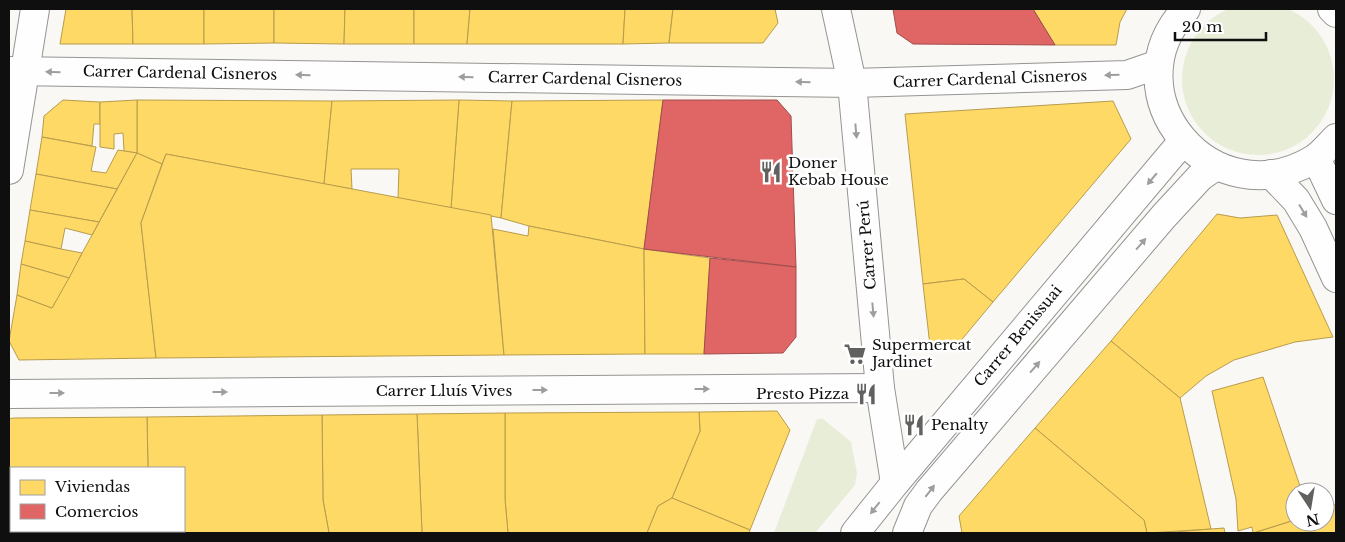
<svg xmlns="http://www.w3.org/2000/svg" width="1345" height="542" font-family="'Libre Baskerville',serif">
<rect width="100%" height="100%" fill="#faf8f5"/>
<g fill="#e7edd7">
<circle cx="1258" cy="79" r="76"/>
<polygon points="817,419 823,419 851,442 857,473 855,485 815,533 774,533"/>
</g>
<g fill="#ffd966" stroke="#b79c4c">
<polygon points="66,9 132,9 133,44 60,44"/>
<polygon points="132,9 204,9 204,44 133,44"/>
<polygon points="204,9 274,9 274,43 204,44"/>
<polygon points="274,9 345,9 344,44 274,43"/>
<polygon points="345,9 414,9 414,44 344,44"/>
<polygon points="414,9 470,9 467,44 414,44"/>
<polygon points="470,9 625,9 623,44 467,44"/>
<polygon points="625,9 673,9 669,43 623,44"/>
<polygon points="673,9 775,9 778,23 763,43 669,43"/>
<polygon points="1033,9 1127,9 1120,22 1116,45 1055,45"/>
<polygon points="63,100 100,102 100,124 94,124 92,146 42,137 44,116"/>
<polygon points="137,100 332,101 324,184 166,154 162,164 137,153"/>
<polygon points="137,100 137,153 124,151 123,133 114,134 114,149 100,147 100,102"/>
<polygon points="459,100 512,101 501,218 451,208"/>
<polygon points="459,100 451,208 398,198 399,169 351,169 352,189 324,184 332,101"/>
<polygon points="663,100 644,249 529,226 501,218 512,101"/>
<polygon points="1113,101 1131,139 993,302 964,279 923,284 905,114"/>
<polygon points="42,137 96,147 91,171 106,173 118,150 137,153 117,189 36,174"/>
<polygon points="137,153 162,164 141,223 156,358 19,360 9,341 17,295 52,308"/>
<polygon points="166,154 491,215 504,355 156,358 141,223"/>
<polygon points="36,174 117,189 99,222 30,210"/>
<polygon points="30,210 99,222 92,235 65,228 61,249 25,241"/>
<polygon points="1217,214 1240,218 1277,215 1333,337 1295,342 1234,360 1206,376 1180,398 1111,341"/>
<polygon points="529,226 644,249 645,354 504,355 493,229 528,236"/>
<polygon points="25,241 61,249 82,253 69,278 21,264"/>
<polygon points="644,249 710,258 704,354 645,354"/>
<polygon points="21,264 69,278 52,308 17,295"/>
<polygon points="964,279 993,302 953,350 930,346 923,284"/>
<polygon points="1111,341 1180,398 1211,529 1147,533 1144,520 1035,428"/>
<polygon points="1263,377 1302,492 1295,492 1295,520 1253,533 1252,527 1238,531 1236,499 1212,391"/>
<polygon points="777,411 790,430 750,530 672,498 700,431 699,412"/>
<polygon points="699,412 700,431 672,498 658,506 647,533 508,533 505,499 505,413"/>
<polygon points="505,413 505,499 508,533 422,533 417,414"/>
<polygon points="417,414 422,533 329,533 323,500 322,415"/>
<polygon points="322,415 323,500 329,533 148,533 148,531 184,531 184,468 148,468 147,417"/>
<polygon points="147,417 148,468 11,468 11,504 9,504 9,419 13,418"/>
<polygon points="1035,428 1144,520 1147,533 962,533 959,516"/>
<polygon points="672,498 750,530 749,533 647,533 658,506"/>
<polygon points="9,504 11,504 11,531 93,531 93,533 9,533"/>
<polygon points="1336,504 1336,533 1254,533 1295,520 1325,522 1325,509"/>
<polygon points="1224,528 1225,533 1163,533 1211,529"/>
<rect x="93" y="531" width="55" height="2"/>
</g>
<g fill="#e06666" stroke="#a14c4c">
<polygon points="893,9 1033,9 1055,45 913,44 897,33"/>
<polygon points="663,100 777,100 791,116 796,267 644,249"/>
<polygon points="710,258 796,267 796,337 783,353 704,354"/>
</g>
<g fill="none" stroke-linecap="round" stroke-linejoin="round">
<g stroke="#959493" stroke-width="30">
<g id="minor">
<polyline points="836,9 852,83 880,388 895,483"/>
<path d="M 1186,9 C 1107,94 1213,220 1314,159 C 1322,154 1329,145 1336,138"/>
<polyline points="1332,9 1336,13"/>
<polyline points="9,71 852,83 1127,75 1159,64"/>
<polyline points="1316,158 1336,200"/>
<polyline points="9,170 35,9"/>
<polyline points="1271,174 1296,200 1313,228 1336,278"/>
<polyline points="9,394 880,388"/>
<polyline points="855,533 895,483 1183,141"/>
<polyline points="907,533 918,506 929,491 1164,216 1200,177 1216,166"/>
</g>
</g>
<use href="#minor" stroke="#fefefe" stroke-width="28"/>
</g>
<defs><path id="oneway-solid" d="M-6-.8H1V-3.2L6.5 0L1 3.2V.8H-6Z" transform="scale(1.25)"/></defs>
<g fill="#9e9e9e">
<use href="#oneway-solid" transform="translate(53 72) rotate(-179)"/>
<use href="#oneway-solid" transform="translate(303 75) rotate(-179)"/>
<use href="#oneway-solid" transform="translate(1112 75) rotate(178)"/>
<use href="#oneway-solid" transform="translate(466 77) rotate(-179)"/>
<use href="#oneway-solid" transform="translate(803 82) rotate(-179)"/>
<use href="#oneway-solid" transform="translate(856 131) rotate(85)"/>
<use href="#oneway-solid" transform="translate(1152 179) rotate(130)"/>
<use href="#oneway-solid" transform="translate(1303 211) rotate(59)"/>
<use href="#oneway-solid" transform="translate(1141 244) rotate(-49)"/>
<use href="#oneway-solid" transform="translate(873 310) rotate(85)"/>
<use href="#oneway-solid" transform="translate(1035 367) rotate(-49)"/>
<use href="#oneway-solid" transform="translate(702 389)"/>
<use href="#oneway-solid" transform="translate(540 390)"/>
<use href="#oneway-solid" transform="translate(220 392)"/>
<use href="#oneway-solid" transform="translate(57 393)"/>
<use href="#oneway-solid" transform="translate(930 491) rotate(-52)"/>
<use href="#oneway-solid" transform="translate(875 508) rotate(128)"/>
</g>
<defs>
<g id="restaurant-bare" transform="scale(1.725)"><path d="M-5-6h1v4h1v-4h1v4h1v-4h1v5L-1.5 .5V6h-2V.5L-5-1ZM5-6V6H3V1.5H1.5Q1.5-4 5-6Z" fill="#616160" stroke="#fff" stroke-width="2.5" paint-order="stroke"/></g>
<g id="supermarket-bare" transform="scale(1.725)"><path d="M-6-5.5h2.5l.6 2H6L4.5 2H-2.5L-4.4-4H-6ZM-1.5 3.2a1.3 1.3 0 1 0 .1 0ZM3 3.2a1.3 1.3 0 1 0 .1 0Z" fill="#616160" stroke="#fff" stroke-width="2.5" paint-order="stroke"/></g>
</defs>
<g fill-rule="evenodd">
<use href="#restaurant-bare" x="771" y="172"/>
<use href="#supermarket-bare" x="855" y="354"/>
<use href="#restaurant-bare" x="866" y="394"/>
<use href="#restaurant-bare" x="914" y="425"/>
</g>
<g text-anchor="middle" stroke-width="5" stroke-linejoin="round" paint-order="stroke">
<g font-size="15" fill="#0f0f0f" stroke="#fff">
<text transform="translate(180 73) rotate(1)" y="5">Carrer Cardenal Cisneros</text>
<text transform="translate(585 79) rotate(1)" y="5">Carrer Cardenal Cisneros</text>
<text transform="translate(990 79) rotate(-2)" y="5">Carrer Cardenal Cisneros</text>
<text transform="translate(867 245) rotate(-95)" y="5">Carrer Perú</text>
<text transform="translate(1018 336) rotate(-50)" y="5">Carrer Benissuai</text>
<text x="444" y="396">Carrer Lluís Vives</text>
</g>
<g font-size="15" fill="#0f0f0f" stroke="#fff" text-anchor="start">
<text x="788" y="168">Doner<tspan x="788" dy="17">Kebab House</tspan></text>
<text x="872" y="350">Supermercat<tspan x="872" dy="17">Jardinet</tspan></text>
<text x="849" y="399" text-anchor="end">Presto Pizza</text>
<text x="931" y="430">Penalty</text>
</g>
</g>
<rect width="1345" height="542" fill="none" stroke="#0f0f0f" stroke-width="20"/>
<rect x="10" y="467" width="175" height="65" fill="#ffffff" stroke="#9f9f9f"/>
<rect x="20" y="480" width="25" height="15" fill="#ffd966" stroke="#9f9f9f"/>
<text x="55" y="492" font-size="15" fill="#0f0f0f">Viviendas</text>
<rect x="20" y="504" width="25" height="15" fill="#e06666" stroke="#9f9f9f"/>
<text x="55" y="517" font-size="15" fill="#0f0f0f">Comercios</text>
<g transform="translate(1310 507) rotate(168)"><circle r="24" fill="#ffffff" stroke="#9f9f9f"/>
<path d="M0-4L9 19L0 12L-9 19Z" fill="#616160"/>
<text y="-8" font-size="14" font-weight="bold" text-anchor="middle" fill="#0f0f0f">N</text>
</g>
<path d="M1175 32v8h91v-8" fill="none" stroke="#0f0f0f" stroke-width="2.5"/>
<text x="1182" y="32" font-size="15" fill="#0f0f0f" stroke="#ffffff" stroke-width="4" paint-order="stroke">20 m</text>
</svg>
